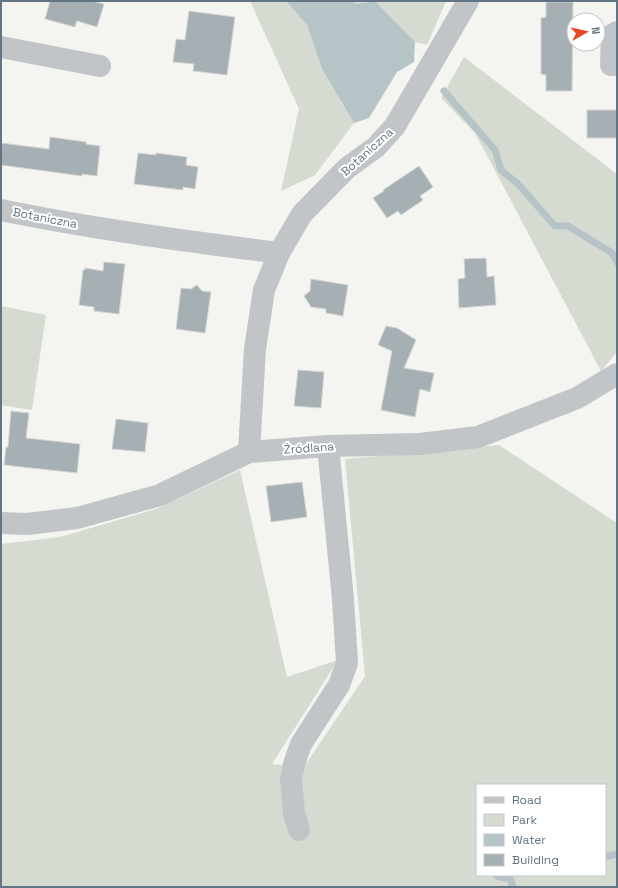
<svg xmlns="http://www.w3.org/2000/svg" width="618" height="888" font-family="'Space Grotesk',sans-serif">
<rect width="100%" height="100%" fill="#f4f4f0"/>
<g fill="#d5dbd1" fill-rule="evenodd">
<polygon points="250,1 286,1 307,25 322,69 354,123 315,175 281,191 299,109"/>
<polygon points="353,1 446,1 427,45 415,42 375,1 356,4"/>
<polygon points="464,57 617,174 617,352 601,371 475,133 441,98"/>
<polygon points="1,306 46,315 32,410 1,405"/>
<path d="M 499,445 L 617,523 L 617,887 L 1,887 L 1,544 L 60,537 L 156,509 L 240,470 L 287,677 L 338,660 L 272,764 L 304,767 L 365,676 L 345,459 ZM 477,785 L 605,785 L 605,875 L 477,875 Z"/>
</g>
<polygon fill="#b6c4c7" points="286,1 353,1 356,4 375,1 415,42 414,62 397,72 369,118 354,123 322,69 307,25"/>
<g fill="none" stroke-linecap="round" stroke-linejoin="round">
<g stroke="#b6c4c7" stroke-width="7">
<polyline points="444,91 495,150 501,170 518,184 555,226 568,226 612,253 617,262"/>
<polyline points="605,857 617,854"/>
<polyline points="496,875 497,876 510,879 513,887"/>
</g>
</g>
<g fill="#a6afb4" stroke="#d5d5d3">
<polygon points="50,1 92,1 104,4 97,27 77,21 75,27 45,19"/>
<polygon points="546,2 573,2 572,91 546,91 546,75 541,74 541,18 546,17"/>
<polygon points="189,11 235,17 227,75 193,71 194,64 173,62 176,39 185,40"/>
<rect x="587" y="110" width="30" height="28"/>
<polygon points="50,137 86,142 86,144 100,146 97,176 82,174 82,176 1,165 1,143 49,149"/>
<polygon points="138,153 156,155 156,153 187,157 186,165 198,167 195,189 183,187 183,190 134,184"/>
<polygon points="419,166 433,187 420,196 423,200 401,215 398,211 387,218 373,198 384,191 383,190"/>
<polygon points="486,258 487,277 494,276 496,305 459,308 458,279 465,278 464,259"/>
<polygon points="104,262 125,264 119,314 94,311 94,307 79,305 83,270 85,270 85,268 103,271"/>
<polygon points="311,279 348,285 343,316 326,313 326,309 311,307 304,296 310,291"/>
<polygon points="197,285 202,291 211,292 205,333 176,329 181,288 191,289"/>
<polygon points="386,326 397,328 416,340 404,368 434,373 430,392 420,389 415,417 381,410 392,351 378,345"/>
<polygon points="298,370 324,372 321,408 294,406"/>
<polygon points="11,411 29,413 26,438 80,444 77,473 4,465 6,447 8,447"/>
<polygon points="116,419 148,423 145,452 112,449"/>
<polygon points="302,482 307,517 271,522 266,486"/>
</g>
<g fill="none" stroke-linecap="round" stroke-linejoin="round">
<g stroke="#c1c5c8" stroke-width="22">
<polyline points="617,32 612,35 611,65 617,65"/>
<polyline points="1,47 100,66"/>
<path d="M 1,210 C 93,229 186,241 279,253"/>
<polyline points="249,452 255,349 264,290 279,253 302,214 347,168 376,147 395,126 468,1"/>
<polyline points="1,523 27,524 77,518 160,495 249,452 328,446 420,444 478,437 577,398 617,374"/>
<polyline points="299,830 294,813 291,780 294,764 301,744 339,685 347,663 343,599 328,446"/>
</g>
</g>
<g text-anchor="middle" stroke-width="4" stroke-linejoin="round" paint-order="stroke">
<g font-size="12" fill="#637582" stroke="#fff">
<text transform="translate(367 152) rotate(-42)" y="4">Botaniczna</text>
<text transform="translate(45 218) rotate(11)" y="4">Botaniczna</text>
<text transform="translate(309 448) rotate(-4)" y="4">Źródlana</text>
</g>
</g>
<rect width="618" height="888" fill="none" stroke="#637582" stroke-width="4"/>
<rect x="476" y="784" width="130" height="92" fill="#ffffff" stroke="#c1c8cd"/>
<rect x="484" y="797" width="20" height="6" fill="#c1c5c8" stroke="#c1c8cd"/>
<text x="512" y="804" font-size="12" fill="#637582">Road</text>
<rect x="484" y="814" width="20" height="12" fill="#d5dbd1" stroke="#c1c8cd"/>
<text x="512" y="824" font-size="12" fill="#637582">Park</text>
<rect x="484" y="834" width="20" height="12" fill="#b6c4c7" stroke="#c1c8cd"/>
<text x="512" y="844" font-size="12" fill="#637582">Water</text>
<rect x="484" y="854" width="20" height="12" fill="#a6afb4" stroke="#c1c8cd"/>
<text x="512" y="864" font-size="12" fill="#637582">Building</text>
<g transform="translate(586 32) rotate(82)"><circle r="19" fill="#ffffff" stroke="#c1c8cd"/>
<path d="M0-3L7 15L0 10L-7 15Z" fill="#e6451f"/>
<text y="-6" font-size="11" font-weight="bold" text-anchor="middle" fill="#637582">N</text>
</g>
</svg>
